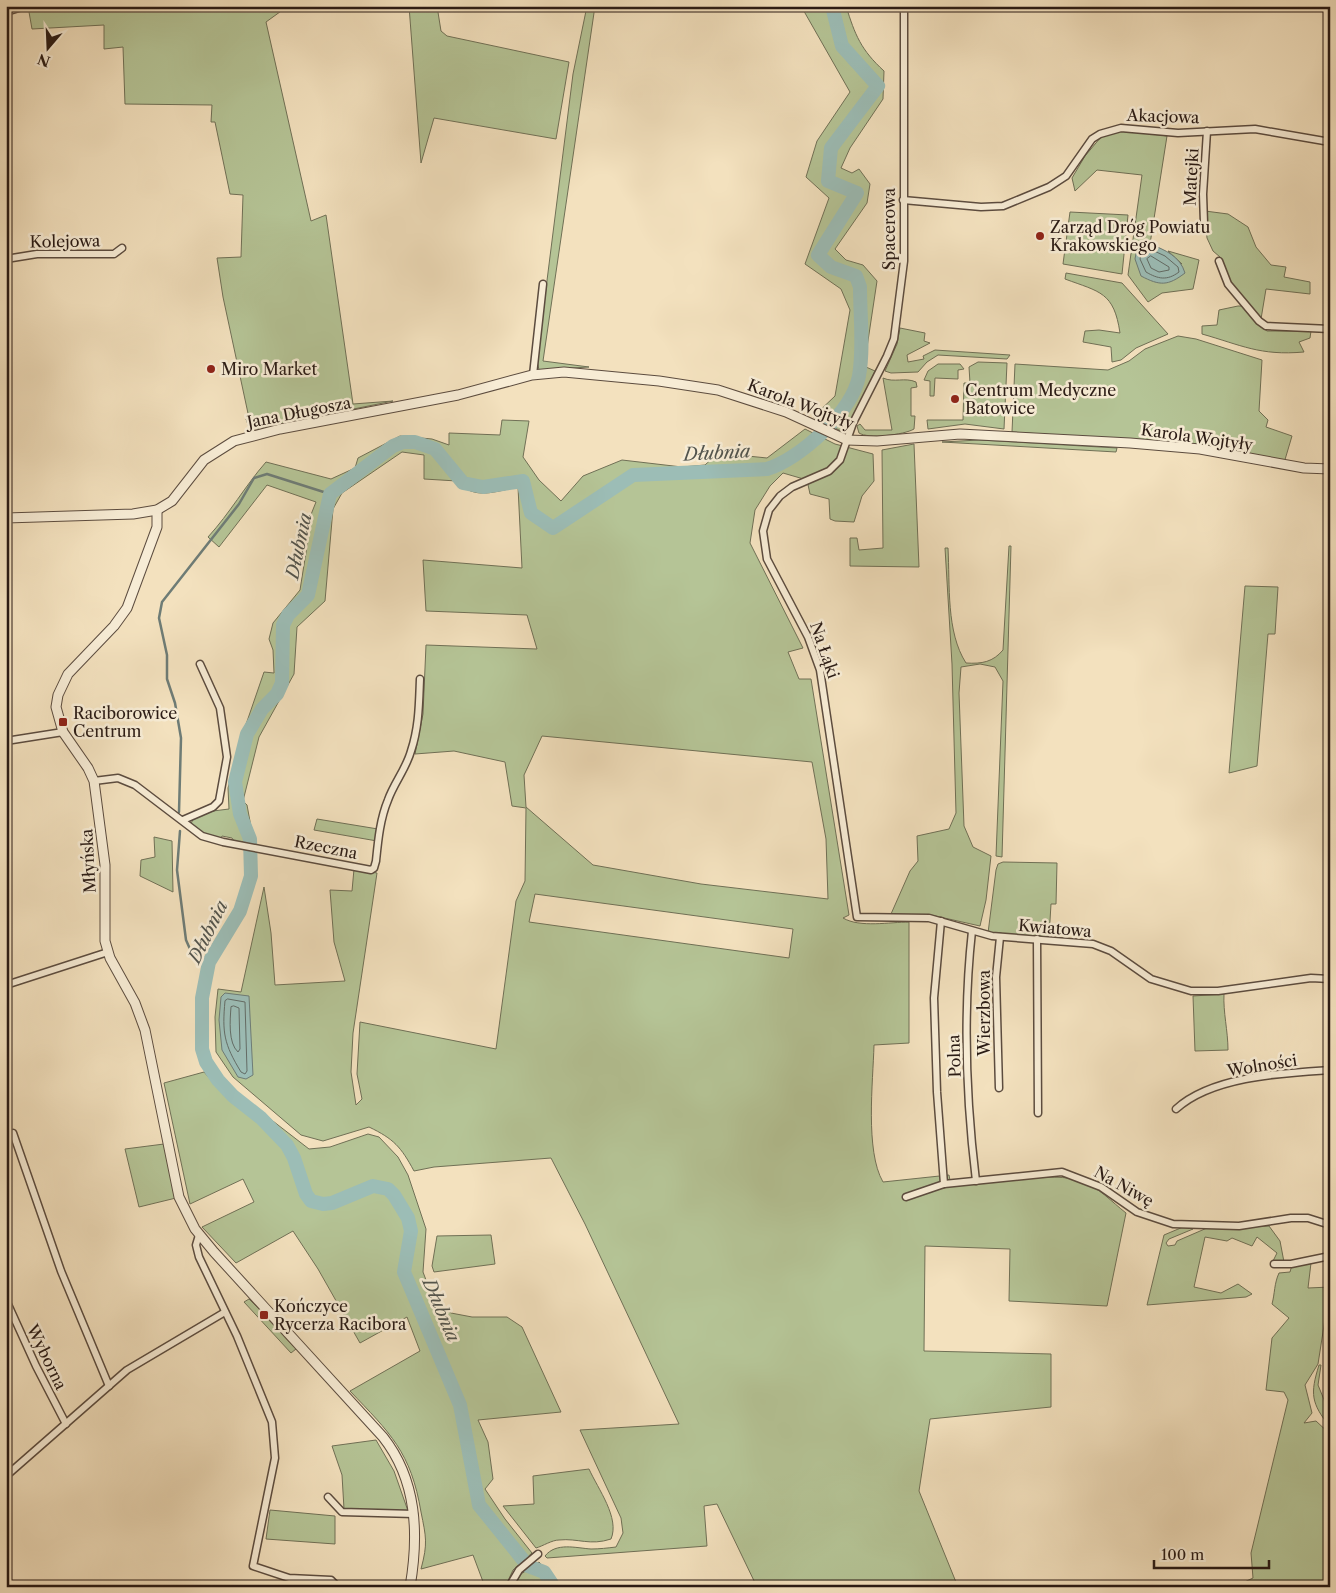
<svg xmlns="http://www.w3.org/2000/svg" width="1336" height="1593" font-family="'Libre Caslon Text',serif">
<rect width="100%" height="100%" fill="#f3e1be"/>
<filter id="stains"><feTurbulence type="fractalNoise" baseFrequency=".004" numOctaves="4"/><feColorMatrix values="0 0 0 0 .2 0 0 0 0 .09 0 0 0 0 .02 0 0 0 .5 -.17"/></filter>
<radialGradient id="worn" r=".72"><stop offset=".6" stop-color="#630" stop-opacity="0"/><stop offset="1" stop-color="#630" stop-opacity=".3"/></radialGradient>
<g fill="#b5c496" stroke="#707056" fill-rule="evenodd">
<polygon points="32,6 341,6 340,9 284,9 266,22 311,221 326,215 353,404 393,401 255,429 249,428 246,419 249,418 223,297 217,258 241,257 243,195 230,194 215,122 211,122 212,105 125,104 123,47 104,49 104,25 32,29 29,12"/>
<polygon points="409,6 437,6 441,31 447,36 569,62 556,139 434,118 421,163"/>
<polygon points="587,6 595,6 543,361 589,367 539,370 537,360 573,74"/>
<path d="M 801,6 L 846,6 C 855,35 861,50 884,71 L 883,99 L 850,148 L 841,168 L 852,173 L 859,169 L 870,184 L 867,203 L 835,249 L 846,260 L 863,265 L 877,281 L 866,354 L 866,367 L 875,371 L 850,424 L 843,432 L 813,417 L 835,396 L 850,310 L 841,289 L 805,264 L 829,198 L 806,177 L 817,141 L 850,92 Z"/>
<polygon points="1121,130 1167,136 1150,244 1137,248 1182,264 1168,251 1199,260 1193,289 1162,293 1148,302 1128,275 1142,175 1097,170 1075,191 1072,178 1085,156 1101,137"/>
<polygon points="1205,211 1228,214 1248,227 1256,247 1271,265 1286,267 1284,277 1310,282 1310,294 1266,289 1261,319 1231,282 1220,257 1213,251 1207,238"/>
<polygon points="1070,212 1128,215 1122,274 1063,264"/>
<path d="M 1066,273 L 1122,283 L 1168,334 L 1136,348 L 1121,360 L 1112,362 L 1111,347 L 1083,342 L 1085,331 L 1099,330 L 1120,333 C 1114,292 1100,292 1065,279 Z"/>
<path d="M 1238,306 L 1242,306 L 1259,325 L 1267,331 L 1311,331 L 1310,338 L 1299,342 L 1304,352 C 1260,356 1241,345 1202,334 L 1202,326 L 1217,325 L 1219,310 Z"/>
<polygon points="900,328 925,333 924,341 930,343 907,355 908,362 924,359 923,356 935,350 1010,355 1007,359 938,355 927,362 918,372 891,373 885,371 897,344"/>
<polygon points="1178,336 1196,339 1262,360 1259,411 1268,420 1266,427 1292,436 1284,463 1158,442 1012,432 1015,364 1108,370 1129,361 1145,349"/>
<polygon points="978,362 1007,363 1004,429 965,424 928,429 927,420 963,420 964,383 970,383 969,367"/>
<polygon points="938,364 960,364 964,369 958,370 958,379 935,378 934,396 930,396 930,381 924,380 928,371"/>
<path d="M 883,378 C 894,383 905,377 916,382 L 917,387 L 911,388 L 911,416 L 915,416 L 914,429 C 904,435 868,439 859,433 L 857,426 L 860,424 L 865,430 L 892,430 Z"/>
<path d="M 502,420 L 529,421 L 523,457 L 539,480 L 561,501 L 583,476 L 622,460 L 682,467 L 705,465 L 718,453 L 767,458 L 805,429 L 835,444 L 873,454 L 874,481 L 862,496 L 854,522 L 835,521 L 830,519 L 829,499 L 810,494 L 807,480 L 783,473 L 770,486 L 755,510 L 750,543 L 803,648 L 788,652 L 799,679 L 811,679 L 849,915 L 843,918 C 860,928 890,922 909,922 L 909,1043 L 874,1045 C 873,1082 865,1151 883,1182 L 949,1175 L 951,1186 C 983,1183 1054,1171 1082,1181 C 1098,1187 1112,1202 1126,1213 L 1107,1306 L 1009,1301 L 1010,1249 L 925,1246 L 924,1351 L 1051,1354 L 1051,1407 L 930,1419 L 919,1491 L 958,1587 L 757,1587 L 717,1504 L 704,1506 L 707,1546 L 547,1558 L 545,1556 C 556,1542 576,1548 591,1549 C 599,1549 608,1548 616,1547 L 623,1533 L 621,1518 L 580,1430 L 679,1424 L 585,1224 L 551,1158 L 434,1167 L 414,1171 C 401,1147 394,1139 369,1127 L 323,1141 L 301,1135 L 233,1077 L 216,1052 L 215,1017 L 218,989 L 241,992 L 264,887 L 271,933 L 275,985 L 345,981 L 334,942 L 330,890 L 352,891 L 354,869 L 377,873 L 353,1033 L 351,1072 L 356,1105 L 362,1099 L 357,1074 L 360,1022 L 496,1049 L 516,901 L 525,881 L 526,808 L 512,806 L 505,762 L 454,751 L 415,754 L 423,714 L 426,645 L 537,649 L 527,615 L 426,611 L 423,560 L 522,568 L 518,487 C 496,491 474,501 457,481 L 424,479 L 424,455 L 402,452 L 342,493 L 333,509 L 325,601 L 297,627 L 294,674 L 259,737 L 243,801 L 247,805 L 254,843 L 234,841 L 232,838 L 222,836 L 221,838 L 204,833 L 191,824 L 193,819 L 213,811 L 229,809 L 228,788 L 242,736 L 264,672 L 274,673 L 273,650 L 269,639 L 273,623 L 300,590 L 307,546 L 308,522 L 316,502 L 267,485 L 219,547 L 208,537 C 230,513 245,486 266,462 L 331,479 L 355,468 L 358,458 L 400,436 L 432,439 L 449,445 L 449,433 L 500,435 ZM 542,736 L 812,762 L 826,839 L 828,899 L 701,884 L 593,865 L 526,807 L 524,775 ZM 535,894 L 793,929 L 789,958 L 529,922 Z"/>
<polygon points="979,440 1117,448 1116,452 942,442"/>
<polygon points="914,444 919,567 850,566 850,538 857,538 859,550 883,548 882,450"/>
<path d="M 1009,546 L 1011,546 L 1002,857 L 996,856 L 1003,681 L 995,667 L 980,664 L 961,667 L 959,693 L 964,826 L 973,847 L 991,856 L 986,900 L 980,926 L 931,915 L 891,914 L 910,871 L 918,861 L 917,836 L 949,829 L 956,813 L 952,664 L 945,548 L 948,548 C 950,585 946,632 966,663 C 982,664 993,662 1003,650 Z"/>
<polygon points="1245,586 1278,587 1275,634 1268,634 1257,766 1229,773"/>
<polygon points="317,819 378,829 377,841 314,830"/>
<polygon points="154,837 172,841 173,892 140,876 141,860 155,857"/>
<polygon points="1003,862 1057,863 1056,904 1051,904 1049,937 988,933 996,870 998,864"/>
<path d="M 1224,994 C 1223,1012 1228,1031 1228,1050 L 1195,1051 L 1193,996 Z"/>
<path d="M 204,1072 L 231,1102 L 238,1094 L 309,1149 L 330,1147 L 368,1134 L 379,1137 L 398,1157 L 408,1175 L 426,1229 L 423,1272 L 429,1288 L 441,1306 L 451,1313 L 472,1317 L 507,1317 L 522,1327 L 561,1412 L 478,1420 L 488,1442 L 493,1479 L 485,1489 L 505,1519 L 532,1553 L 513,1570 L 505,1587 L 485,1587 L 473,1555 L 421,1569 C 428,1543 426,1537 421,1512 C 411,1452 390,1433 350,1391 L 420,1351 L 407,1317 L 360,1343 L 318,1269 L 293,1231 L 236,1263 L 202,1227 L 254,1202 L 243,1179 L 190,1204 L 164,1083 Z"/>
<polygon points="164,1144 176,1198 139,1207 125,1149"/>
<polygon points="1269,1226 1280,1241 1284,1262 1273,1261 1277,1253 1257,1237 1252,1246 1232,1238 1227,1241 1205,1237 1194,1287 1221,1293 1238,1284 1252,1294 1246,1297 1147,1305 1164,1235 1183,1227 1193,1229 1169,1239 1166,1243 1168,1246 1175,1245 1177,1241 1207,1228"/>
<polygon points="491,1235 495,1264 434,1272 432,1266 437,1236"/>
<path d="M 1311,1263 L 1308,1288 L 1330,1287 L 1318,1364 L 1305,1385 L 1312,1413 L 1304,1423 L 1316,1421 L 1330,1434 L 1330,1587 L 1234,1587 L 1253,1578 L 1251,1553 L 1288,1400 L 1284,1392 L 1266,1390 L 1272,1338 L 1289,1318 L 1272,1304 C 1275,1293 1274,1284 1279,1273 L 1290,1272 L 1292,1265 Z"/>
<polygon points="249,1299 262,1312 260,1314 264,1318 266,1317 296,1349 291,1353 244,1302"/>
<path d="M 1319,1365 L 1321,1365 L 1318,1385 L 1327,1407 L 1330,1407 L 1330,1427 C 1311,1403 1310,1394 1319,1365 Z"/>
<polygon points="376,1440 394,1471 408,1511 344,1509 342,1475 332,1446"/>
<path d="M 589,1469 C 598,1489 620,1518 611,1539 C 590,1546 578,1538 559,1540 C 552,1540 543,1546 536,1548 L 503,1506 L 534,1504 L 533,1476 Z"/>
<polygon points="270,1510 335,1516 335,1544 266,1539"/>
<polygon points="539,1562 561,1587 514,1587 521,1574"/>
</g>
<g fill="#9cbdb6" stroke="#6e7c76">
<path d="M 1150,244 C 1165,250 1180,256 1185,273 C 1168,286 1160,286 1141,276 L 1135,259 L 1137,248 Z"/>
<polygon points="225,993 249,996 253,1075 246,1079 238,1077 222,1050 219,1020 221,997"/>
</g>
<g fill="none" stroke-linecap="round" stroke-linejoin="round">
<g stroke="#636c66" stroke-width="1">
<path d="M 1150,249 L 1165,256 L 1178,267 L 1179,272 C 1167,281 1158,279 1146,272 L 1140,259 L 1142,252 Z"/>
<polygon points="1151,256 1169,267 1169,270 1159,272 1151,268 1147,259"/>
<path d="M 228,999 L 245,1002 L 247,1071 L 245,1074 L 241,1072 C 224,1044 222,1033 225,1001 Z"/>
<path d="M 234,1006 L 239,1008 L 240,1049 L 238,1052 C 228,1043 230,1020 231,1007 Z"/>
</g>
<g stroke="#6e7c76" stroke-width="2.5">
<polyline points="179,812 181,738 175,703 167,679 167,655 159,618 162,602 239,504 254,478 267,474 330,494"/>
<polyline points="180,831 177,870 186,940 190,949 209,962"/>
</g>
<path stroke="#9cbdb6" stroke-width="14" d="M 554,1587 L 544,1572 L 528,1566 L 479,1505 L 460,1405 L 404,1272 L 411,1231 L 408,1218 L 394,1195 L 388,1189 L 373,1186 L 332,1203 L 323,1204 L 311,1201 L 306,1194 L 294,1158 L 287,1145 L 261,1118 L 233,1096 L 218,1080 L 206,1062 L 202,1049 L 202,998 L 209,962 L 240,911 L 251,876 L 250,839 L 240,814 L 235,782 L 247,734 L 262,709 L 277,694 L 282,683 L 283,625 L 288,615 L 308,595 L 330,494 L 393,446 L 403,442 L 415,442 L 435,449 L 463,483 L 483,487 L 523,481 L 531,513 L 553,528 L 633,475 L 767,469 C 800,459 852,412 859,376 C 864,348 860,316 860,287 L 856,276 L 831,267 L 818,255 L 857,193 L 828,181 L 831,148 L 878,86 L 842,46 L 832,6"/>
<g stroke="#5c4c3f" stroke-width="9">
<g id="minor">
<polyline points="904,6 904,261 894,339 887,356 853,423 840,460 829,471 792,487 780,496 769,510 763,531 767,559 808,637 820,670 857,917 929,918 992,936 1093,944 1111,951 1151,979 1191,991 1218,991 1311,978 1330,979"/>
<polyline points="6,12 25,6"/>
<polyline points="903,200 981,207 1003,206 1049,187 1066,176 1092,139 1100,134 1121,128 1178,133 1255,129 1330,142"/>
<polyline points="1204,223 1203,194 1207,131"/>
<polyline points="6,259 37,254 114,254 122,248"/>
<polyline points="1219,261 1228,284 1259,321 1266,326 1330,329"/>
<polyline points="533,375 543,284"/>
<polyline points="6,741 63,732"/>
<path d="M 94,781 L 118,778 L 135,785 L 202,836 L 223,842 L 371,870 L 374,868 L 376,861 C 378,841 380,819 388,800 C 394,783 406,769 411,751 C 419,727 419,704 420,679"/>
<polyline points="183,820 213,807 219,801 227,757 220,708 200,664"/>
<polyline points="941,921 934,998 937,1092 944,1184"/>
<path d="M 972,931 C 963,1013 966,1099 976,1181"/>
<polyline points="1037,939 1038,1113"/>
<polyline points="6,985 108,952"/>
<polyline points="999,1088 996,977 1000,937"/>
<path d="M 1176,1109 C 1212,1076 1283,1073 1330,1070"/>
<polyline points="13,1133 61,1271 109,1386"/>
<polyline points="906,1197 944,1184 1062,1172 1101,1187 1137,1212 1173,1224 1239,1226 1291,1218 1308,1218 1330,1225"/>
<polyline points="199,1235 196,1245 199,1257 237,1336 272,1422 275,1458 253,1566 289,1578 331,1580 338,1587"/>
<polyline points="1274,1264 1291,1264 1330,1256"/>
<polyline points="6,1300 36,1366 66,1424"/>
<polyline points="6,1476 127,1370 225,1312"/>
<polyline points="328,1497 342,1512 414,1514"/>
<polyline points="509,1587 519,1570 538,1554"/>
</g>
</g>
<g stroke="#5c4c3f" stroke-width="11">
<g id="tertiary">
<path d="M 157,510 L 157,527 L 127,608 L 114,626 L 68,674 L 58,695 L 56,707 L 63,732 L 88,768 L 94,781 L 105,865 L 105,941 L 110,958 L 135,1003 L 145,1030 L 179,1197 L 195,1229 L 214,1252 L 383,1437 C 417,1480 419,1534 410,1587"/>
<polyline points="6,518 133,514 157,510 172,501 204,460 234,441 280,429 458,395 532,375 564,372 659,381 718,390 786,412 847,440 877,441 960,434 1130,443 1200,449 1304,468 1330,469"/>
</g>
</g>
<use href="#minor" stroke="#f7ecd5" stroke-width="6"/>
<use href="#tertiary" stroke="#f7ecd5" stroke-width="9"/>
</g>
<g fill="#8f2418" stroke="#f7ecd5" stroke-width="2">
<circle cx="1040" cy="236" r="5"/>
<circle cx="211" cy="369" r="5"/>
<circle cx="955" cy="399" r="5"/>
<rect x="58" y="717" width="10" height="10" rx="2.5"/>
<rect x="259" y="1310" width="10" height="10" rx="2.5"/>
</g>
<g text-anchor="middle" stroke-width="5" stroke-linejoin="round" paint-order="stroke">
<g font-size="16" fill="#2a1b15" stroke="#f7ecd5">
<text transform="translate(1163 116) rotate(2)" y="6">Akacjowa</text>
<text transform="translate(1191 177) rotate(-87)" y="6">Matejki</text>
<text transform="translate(889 229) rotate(-90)" y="6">Spacerowa</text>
<text transform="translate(65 241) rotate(-1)" y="6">Kolejowa</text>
<text transform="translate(801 404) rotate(21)" y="6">Karola Wojtyły</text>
<text transform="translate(299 412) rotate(-11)" y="6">Jana Długosza</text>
<text transform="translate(1197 437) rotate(8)" y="6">Karola Wojtyły</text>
<text transform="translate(825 650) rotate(71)" y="6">Na Łąki</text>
<text transform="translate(326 847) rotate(11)" y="6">Rzeczna</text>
<text transform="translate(88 861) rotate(-93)" y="6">Młyńska</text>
<text transform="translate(1055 928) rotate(5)" y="6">Kwiatowa</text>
<text transform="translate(984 1013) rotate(-90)" y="6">Wierzbowa</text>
<text transform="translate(954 1056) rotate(-92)" y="6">Polna</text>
<text transform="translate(1262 1065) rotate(-9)" y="6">Wolności</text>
<text transform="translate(1124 1186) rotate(29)" y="6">Na Niwę</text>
<text transform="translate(47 1357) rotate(64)" y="6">Wyborna</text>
</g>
<g font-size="16" fill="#2a1b15" stroke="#f7ecd5" text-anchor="start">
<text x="1050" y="233">Zarząd Dróg Powiatu<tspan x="1050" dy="18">Krakowskiego</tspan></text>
<text x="221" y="375">Miro Market</text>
<text x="965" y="396">Centrum Medyczne<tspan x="965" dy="18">Batowice</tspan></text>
<text x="73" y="719">Raciborowice<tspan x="73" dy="18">Centrum</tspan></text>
<text x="274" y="1312">Kończyce<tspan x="274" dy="18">Rycerza Racibora</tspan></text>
</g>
<g font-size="18" font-style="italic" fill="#52544d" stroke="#f7ecd5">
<text transform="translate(717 453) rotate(-3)" y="6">Dłubnia</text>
<text transform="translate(299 546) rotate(-78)" y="6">Dłubnia</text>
<text transform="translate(208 932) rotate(-64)" y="6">Dłubnia</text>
<text transform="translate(441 1310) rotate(67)" y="6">Dłubnia</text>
</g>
</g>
<rect width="1336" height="1593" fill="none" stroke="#f3e1be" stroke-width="25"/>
<rect x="8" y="8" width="1321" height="1578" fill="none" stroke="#2a1b15" stroke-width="2.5"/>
<rect x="12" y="12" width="1311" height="1568" fill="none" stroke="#2a1b15"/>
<g transform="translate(48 48) rotate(199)" stroke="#f7ecd5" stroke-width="4" paint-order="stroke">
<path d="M0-4L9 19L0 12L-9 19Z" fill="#2a1b15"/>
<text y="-8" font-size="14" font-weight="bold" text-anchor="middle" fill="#2a1b15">N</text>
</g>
<path d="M1154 1560v8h115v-8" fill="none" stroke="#2a1b15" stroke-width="2.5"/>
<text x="1161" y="1560" font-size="15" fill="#2a1b15" stroke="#f7ecd5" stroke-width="4" paint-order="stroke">100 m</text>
<rect width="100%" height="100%" filter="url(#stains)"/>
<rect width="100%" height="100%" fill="url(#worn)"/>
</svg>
